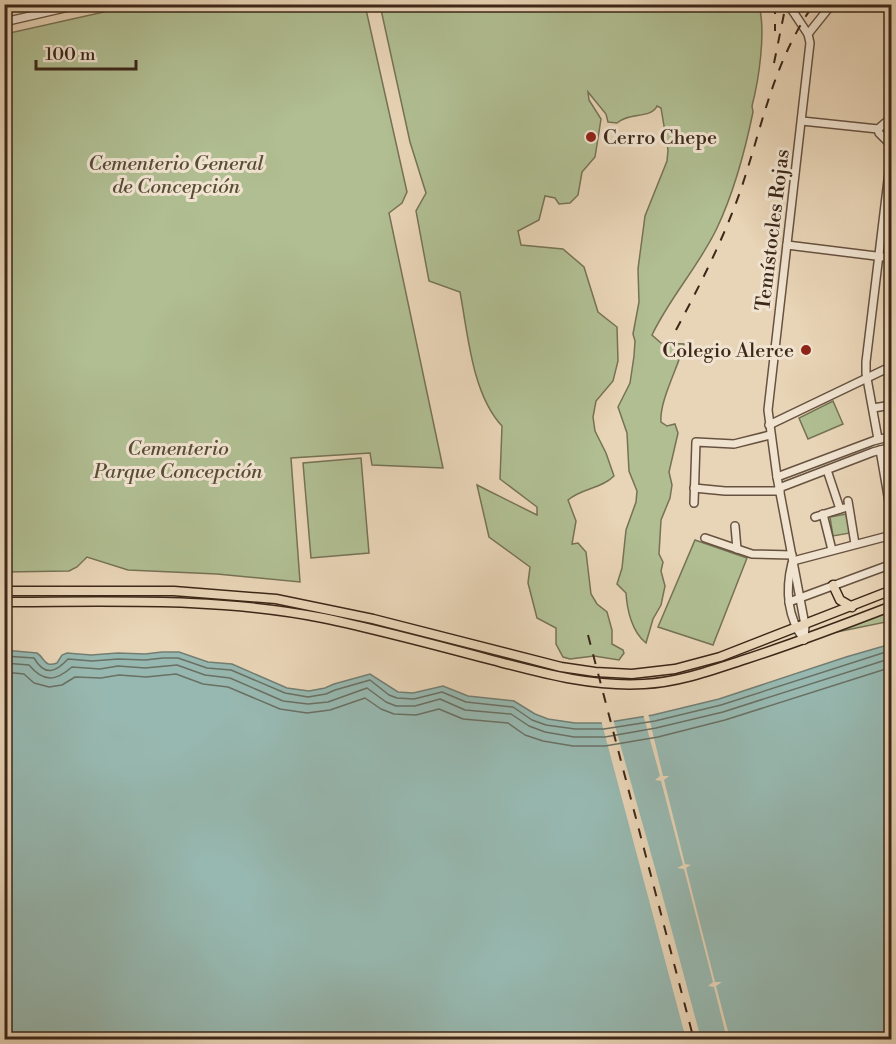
<svg xmlns="http://www.w3.org/2000/svg" width="896" height="1044" font-family="'Libre Bodoni',serif">
<rect width="100%" height="100%" fill="#e8d4b6"/>
<filter id="stains"><feTurbulence type="fractalNoise" baseFrequency=".00333" numOctaves="4"/><feColorMatrix values="0 0 0 0 .2 0 0 0 0 .09 0 0 0 0 .02 0 0 0 .5 -.17"/></filter>
<radialGradient id="worn" r=".72"><stop offset=".6" stop-color="#630" stop-opacity="0"/><stop offset="1" stop-color="#630" stop-opacity=".3"/></radialGradient>
<g fill="#b0be92" stroke="#767255" stroke-width="1.5">
<polygon points="135,5 365,5 407,192 402,203 389,213 443,468 372,465 370,453 291,458 300,582 217,574 128,570 87,557 77,567 69,571 5,572 5,34"/>
<path d="M 380,5 L 759,5 C 766,32 759,79 752,106 L 753,112 C 745,151 734,192 717,228 C 699,266 670,297 652,335 L 661,343 L 684,344 C 679,366 659,401 661,422 L 667,426 L 675,424 L 678,433 L 669,472 L 672,485 L 670,498 L 661,520 L 659,554 L 663,562 L 661,571 L 665,586 L 661,605 L 653,619 L 646,643 C 632,632 627,610 626,593 L 617,584 L 622,568 L 626,530 L 636,502 L 637,491 L 629,471 L 627,433 L 618,407 L 630,383 L 634,356 L 635,341 L 633,334 L 639,302 L 638,269 L 645,216 L 667,161 L 668,150 L 661,108 L 657,106 C 651,119 629,112 617,123 L 608,122 L 606,114 L 588,92 L 589,100 L 601,119 L 595,157 L 582,172 L 578,195 L 570,203 L 559,204 L 555,198 L 545,196 L 539,220 L 518,231 L 521,245 L 563,249 L 584,267 L 598,312 L 617,327 L 618,361 L 613,381 L 596,401 L 593,417 L 595,431 L 606,453 L 614,476 C 601,489 582,488 568,500 L 576,521 L 572,544 L 578,543 L 586,552 L 591,594 L 597,604 L 607,612 L 612,630 L 612,644 L 623,650 L 624,653 L 619,660 L 594,656 L 570,659 L 563,657 L 556,644 L 556,628 L 537,618 L 528,583 L 530,567 L 489,537 L 477,485 L 537,515 L 537,507 L 500,479 L 502,426 C 472,394 468,334 460,292 L 429,281 L 416,211 L 426,193 L 410,142 Z"/>
<polygon points="833,401 843,424 808,439 799,418"/>
<polygon points="361,458 369,553 311,558 303,463"/>
<polygon points="846,514 850,533 833,536 830,517"/>
<polygon points="695,540 747,558 713,645 658,627"/>
<polygon points="891,611 891,621 832,633"/>
</g>
<path fill="#97b8b0" stroke="#737e73" stroke-width="1.5" d="M 891,644 L 891,1039 L 5,1039 L 4,650 L 37,653 C 45,658 44,668 57,663 L 62,655 L 67,653 L 91,655 L 118,653 L 145,654 L 162,652 L 179,652 L 208,662 L 232,664 L 287,688 L 309,691 L 325,688 L 334,684 L 370,674 L 398,692 L 413,693 L 443,686 L 468,696 L 514,701 L 535,714 L 548,719 L 575,723 L 604,723 L 653,715 L 719,699 L 846,657 Z"/>
<g fill="#e8d4b6">
<polygon points="648,713 663,776 669,776 664,780 685,864 691,865 686,868 715,982 722,982 716,986 730,1039 727,1039 714,987 708,986 713,982 684,869 677,868 683,865 661,781 655,780 660,776 643,714"/>
<polygon points="613,719 655,868 701,1039 686,1039 601,720"/>
</g>
<g fill="none" stroke-linecap="round" stroke-linejoin="round">
<g stroke="#6a7064" stroke-width="1.5">
<path d="M 4,656 L 34,658 C 45,677 56,672 68,659 L 92,661 L 118,659 L 145,660 L 163,658 L 178,658 L 207,668 L 231,670 L 285,693 L 308,697 L 326,694 L 335,690 L 370,680 L 389,695 L 397,698 L 414,699 L 442,692 L 466,702 L 513,707 L 532,720 L 546,725 L 575,729 L 604,729 L 655,721 L 721,705 L 892,650"/>
<path d="M 4,663 L 29,665 C 44,683 56,681 72,667 L 100,669 L 118,666 L 145,668 L 177,665 L 205,675 L 230,678 L 283,701 L 308,704 L 328,702 L 367,688 L 386,702 L 396,706 L 415,706 L 440,699 L 465,710 L 511,714 L 529,726 L 545,732 L 574,737 L 605,737 L 656,728 L 723,712 L 892,658"/>
<polyline points="4,672 24,674 34,683 49,687 62,685 75,677 101,678 119,675 146,677 176,674 203,684 228,687 280,709 307,713 330,710 365,698 381,709 394,714 416,715 439,709 463,719 508,723 525,735 543,741 573,746 605,746 658,737 725,720 892,667"/>
</g>
<g stroke="#675240" stroke-width="10">
<g id="minor">
<polyline points="788,4 808,34 810,43 768,410 777,477 805,625 804,640"/>
<polyline points="4,22 82,4"/>
<polyline points="808,34 832,4"/>
<polyline points="802,121 878,129"/>
<polyline points="878,129 879,133 892,146"/>
<polyline points="878,129 892,117"/>
<polyline points="787,245 892,258"/>
<polyline points="873,408 892,405"/>
<polyline points="769,425 892,366"/>
<polyline points="878,439 866,373 866,362 892,147"/>
<polyline points="880,450 892,519"/>
<polyline points="827,470 840,509"/>
<polyline points="777,477 873,441 892,436"/>
<polyline points="694,488 725,491 780,491"/>
<polyline points="779,488 873,452 892,447"/>
<polyline points="848,501 855,544"/>
<polyline points="694,503 696,442 734,444 770,435"/>
<polyline points="823,514 832,550"/>
<polyline points="815,517 844,508"/>
<polyline points="735,526 737,549"/>
<polyline points="705,538 752,554 792,555"/>
<polyline points="793,561 892,535"/>
<path d="M 792,563 C 785,591 787,616 804,640"/>
<polyline points="789,602 892,564"/>
</g>
</g>
<g stroke="#3c2718" stroke-width="11">
<g id="major">
<polyline points="833,585 840,600 852,607"/>
<polyline points="4,591 174,591 276,599 373,619 561,667 595,672 632,674 675,669 720,657 892,590"/>
<path d="M 4,602 C 111,602 218,597 323,618 C 380,630 436,645 492,660 C 542,673 591,687 644,684 C 680,682 712,670 746,659 C 795,643 843,625 892,606"/>
</g>
</g>
<use href="#minor" stroke="#f0e3d0" stroke-width="7"/>
<use href="#major" stroke="#e8d4b6" stroke-width="8"/>
<g stroke="#3c2718" stroke-width="2" stroke-dasharray="10 10" stroke-linecap="butt">
<polyline points="775,4 775,31"/>
<polyline points="774,63 786,4"/>
<path d="M 676,330 C 700,285 723,240 740,192 C 763,125 772,64 814,4"/>
<polyline points="588,635 694,1040"/>
</g>
</g>
<g fill="#8f2418" stroke="#f0e3d0" stroke-width="2">
<circle cx="591" cy="137" r="6"/>
<circle cx="806" cy="350" r="6"/>
</g>
<g text-anchor="middle" stroke-width="6" stroke-linejoin="round" paint-order="stroke">
<g font-size="20" fill="#3c2718" stroke="#f0e3d0" text-anchor="start">
<text x="603" y="144">Cerro Chepe</text>
<text x="794" y="357" text-anchor="end">Colegio Alerce</text>
</g>
<g font-size="20" font-style="italic" fill="#594d36" stroke="#f0e3d0">
<text x="176" y="170">Cementerio General<tspan x="176" dy="23">de Concepción</tspan></text>
<text x="178" y="455">Cementerio<tspan x="178" dy="23">Parque Concepción</tspan></text>
</g>
<g font-size="20" fill="#3c2718" stroke="#f0e3d0">
<text transform="translate(772 230) rotate(-83)" y="7">Temístocles Rojas</text>
</g>
</g>
<rect width="896" height="1044" fill="none" stroke="#e8d4b6" stroke-width="24"/>
<rect x="6" y="6" width="884" height="1032" fill="none" stroke="#3c2718" stroke-width="3"/>
<rect x="12" y="12" width="872" height="1020" fill="none" stroke="#3c2718" stroke-width="1.5"/>
<path d="M36 60v9h100v-9" fill="none" stroke="#3c2718" stroke-width="3"/>
<text x="45" y="60" font-size="18" fill="#3c2718" stroke="#f0e3d0" stroke-width="4.5" paint-order="stroke">100 m</text>
<rect width="100%" height="100%" filter="url(#stains)"/>
<rect width="100%" height="100%" fill="url(#worn)"/>
</svg>
